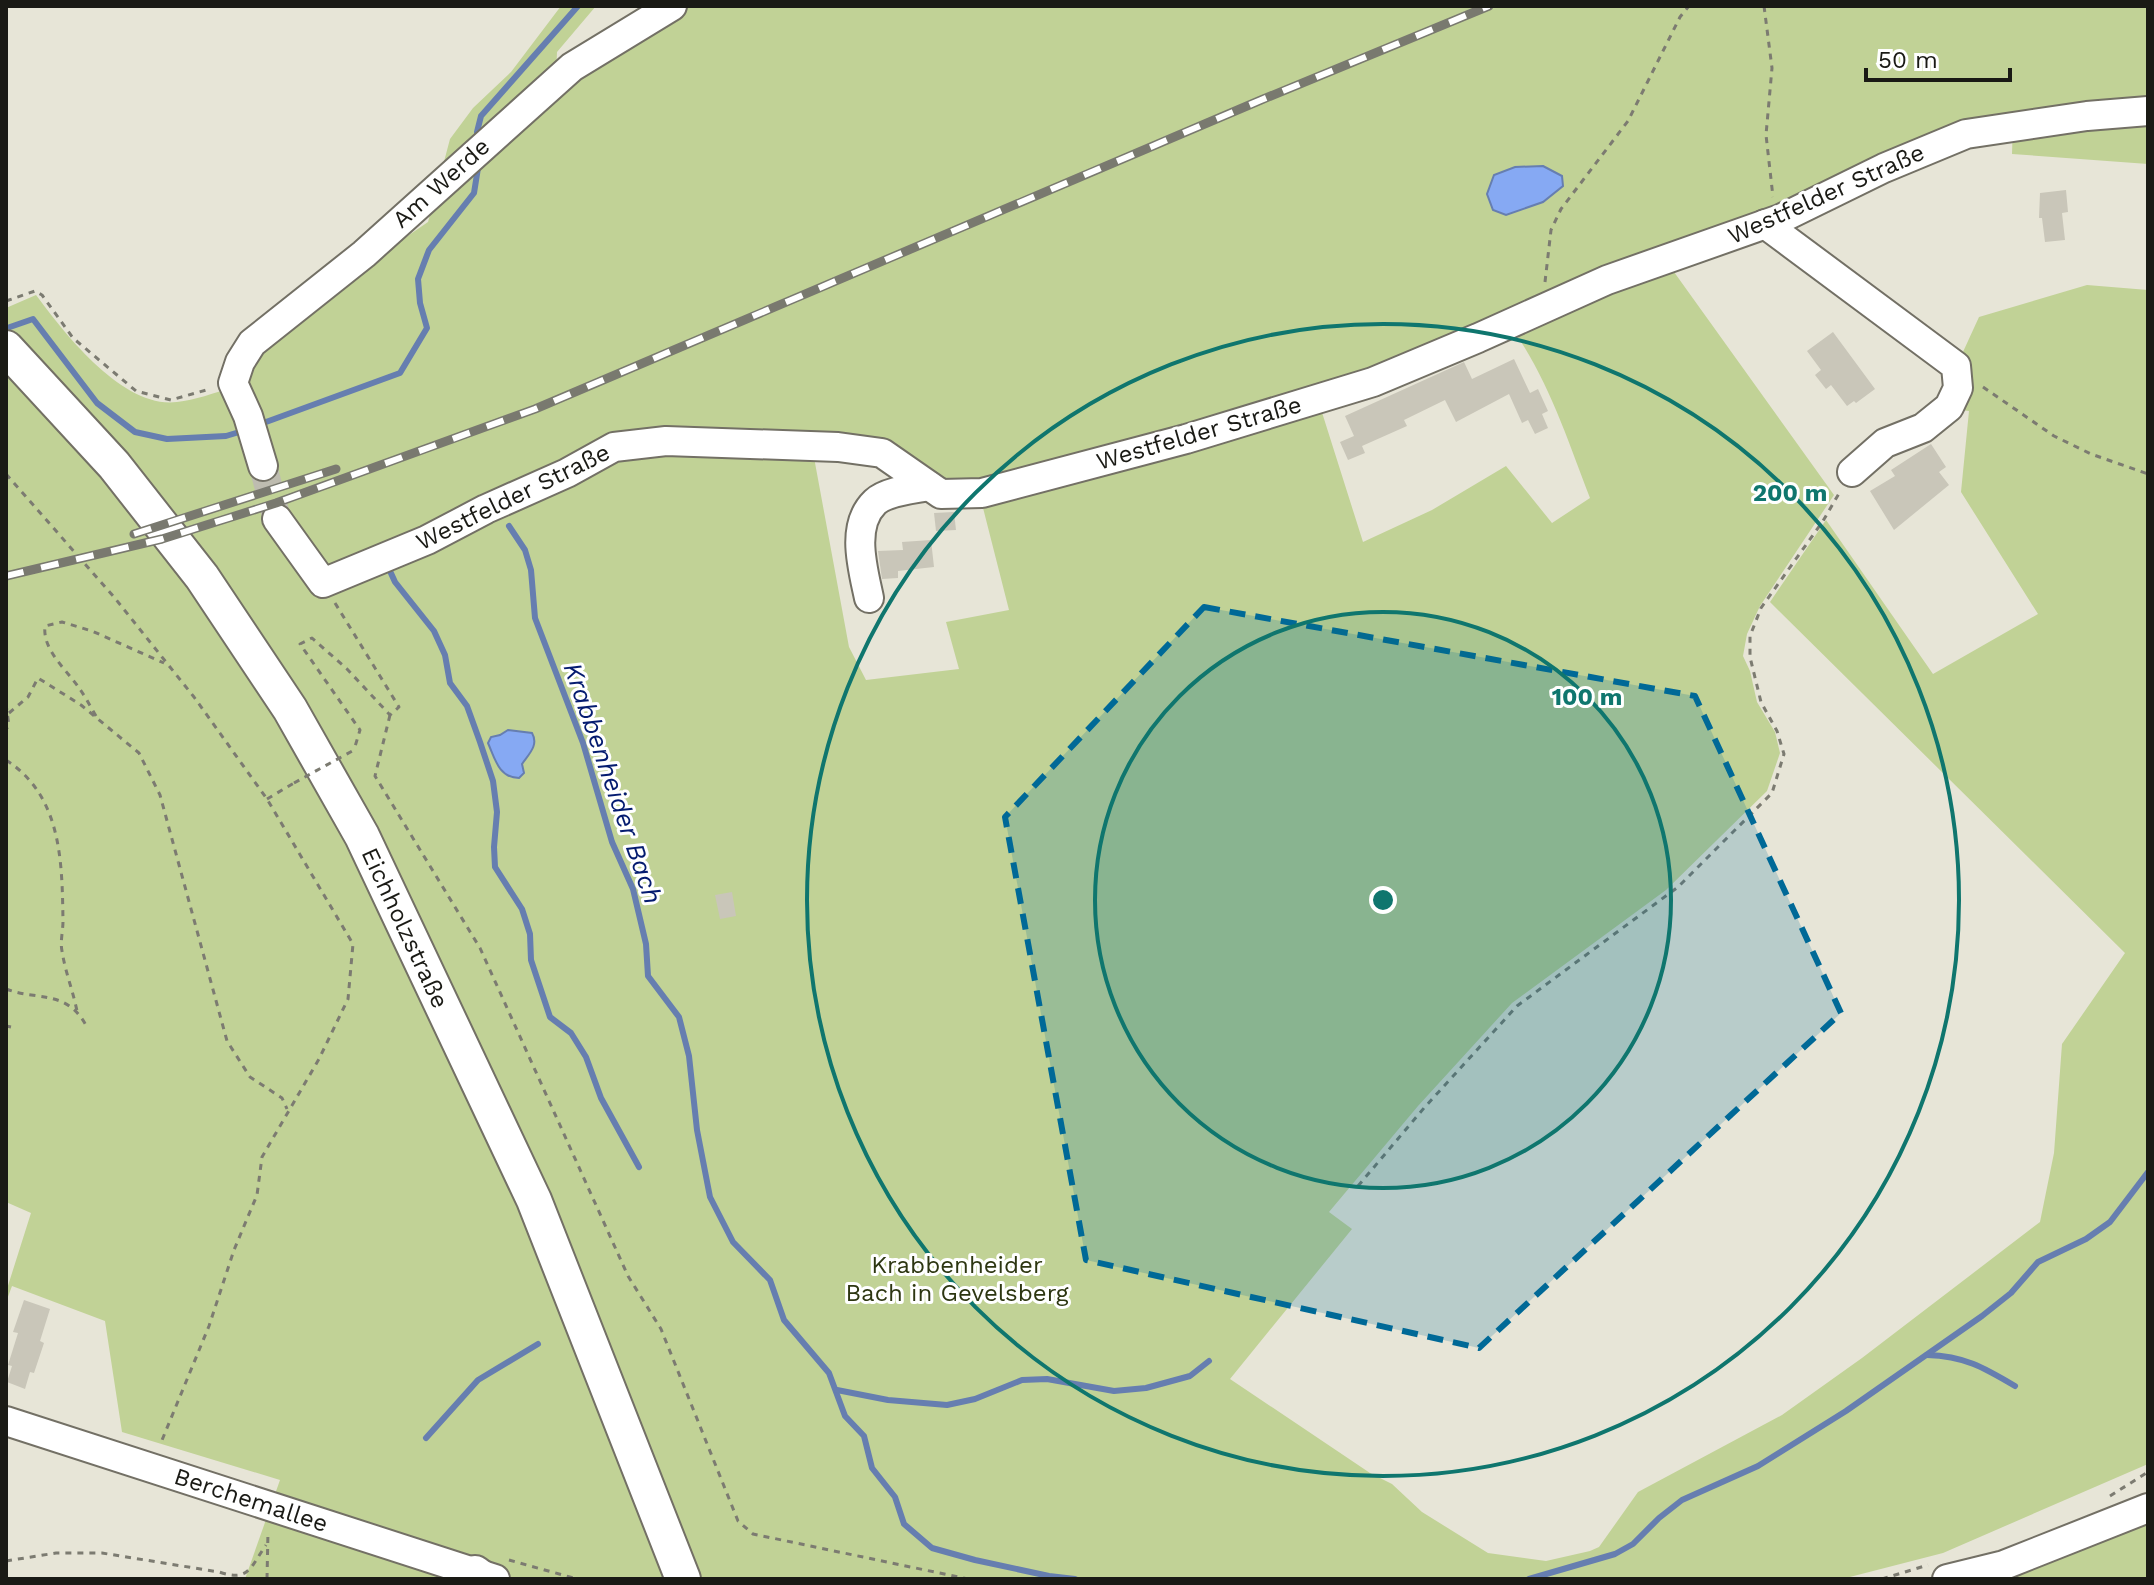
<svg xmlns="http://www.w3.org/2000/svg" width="2154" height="1585" font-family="'Work Sans',sans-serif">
<rect width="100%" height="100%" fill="#e7e5d7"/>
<g fill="#c1d296">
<path d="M 561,6 L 596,6 L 557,52 L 556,76 L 678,6 L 2148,6 L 2148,164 L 2012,154 L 2013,122 L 1293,402 L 952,486 L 888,451 L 617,450 L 813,452 L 849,647 L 866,680 L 959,669 L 946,622 L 1009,610 L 981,500 L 1319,403 L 1363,542 L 1432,510 L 1506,466 L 1552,523 L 1590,498 C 1568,441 1548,378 1511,327 L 1669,265 L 1834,495 L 1760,606 L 1747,634 L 1743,656 L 1750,671 L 1757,702 L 1775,732 L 1780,753 L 1767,791 L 1666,890 L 1512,1003 L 1418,1106 L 1329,1212 L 1352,1229 L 1230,1379 L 1370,1473 L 1392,1484 L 1422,1512 L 1488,1553 L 1546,1561 L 1590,1551 L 1599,1547 L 1638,1492 L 1782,1415 L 1862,1358 L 2040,1222 L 2054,1153 L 2062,1044 L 2125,953 L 1770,602 L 1826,520 L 1933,674 L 2038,614 L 1961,492 L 1969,411 L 1950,409 L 1957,365 L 1979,317 L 2087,285 L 2148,290 L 2148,1464 L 1943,1553 L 1842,1579 L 245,1579 L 280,1480 L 122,1432 L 105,1321 L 12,1286 L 6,1302 L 6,1292 L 31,1213 L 6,1202 L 6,308 L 36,295 C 65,334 123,409 177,402 C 195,400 214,393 231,388 L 239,374 L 297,312 L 428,222 L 450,139 L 473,108 L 511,72 Z"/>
<polygon points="2148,1522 2148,1579 2001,1579"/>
</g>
<g fill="#86a9f3" stroke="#667eb0" stroke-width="2">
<polygon points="1543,166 1562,176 1563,186 1543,202 1506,215 1493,210 1487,194 1494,175 1515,167"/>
<path d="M 508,730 L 532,733 C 539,745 529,754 522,764 L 524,773 L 519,778 C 499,778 495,759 488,743 L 491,737 L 500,735 Z"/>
</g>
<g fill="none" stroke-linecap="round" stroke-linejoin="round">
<g stroke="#667eb0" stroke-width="6">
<polyline points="477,132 481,116 578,6"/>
<polyline points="10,327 33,319 97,403 135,432 167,439 226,436 236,433"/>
<polyline points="266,422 400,373 427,328 420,303 418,279 429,250 474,193 478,168"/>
<polyline points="509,526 525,550 531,570 535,618 583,743 612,842 633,889 646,944 648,976 679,1017 689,1056 697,1130 710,1197 733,1242 770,1280 784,1320 829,1373 845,1416 864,1436 872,1468 895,1497 904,1524 932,1548 975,1560 1049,1576 1075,1579"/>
<polyline points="390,571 395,582 434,631 445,655 450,683 467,706 480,742 493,781 497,812 494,847 495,867 522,909 530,934 531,960 550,1017 571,1033 586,1057 601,1098 639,1167"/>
<path d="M 1927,1355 C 1964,1356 1983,1367 2015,1386"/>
<polyline points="837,1390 888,1400 947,1405 975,1399 1022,1380 1047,1379 1114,1391 1146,1388 1190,1376 1209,1361"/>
<polyline points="426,1438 478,1380 538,1344"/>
<polyline points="1529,1579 1615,1554 1633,1544 1659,1518 1682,1500 1758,1466 1846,1411 1982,1316 2011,1293 2038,1262 2086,1239 2110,1222 2148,1172"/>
</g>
</g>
<g fill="#c9c6b9">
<polygon points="2066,190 2068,212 2062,213 2065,240 2045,242 2042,218 2039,218 2040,193"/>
<polygon points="1833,332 1875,389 1856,403 1854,401 1847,406 1831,385 1826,389 1815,375 1821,370 1807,351"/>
<polygon points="1514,359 1530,393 1538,389 1548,411 1542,414 1548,428 1535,434 1528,420 1522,423 1509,394 1456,422 1445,400 1404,420 1407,426 1362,446 1365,453 1348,460 1340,442 1354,436 1345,416 1464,362 1472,379"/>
<polygon points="1931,444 1946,467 1939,472 1949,485 1894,530 1870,491 1895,476 1891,470"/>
<polygon points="954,512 956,530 936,531 934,513"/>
<polygon points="931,540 934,567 898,571 898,578 882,579 878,551 903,550 902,542"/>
<polygon points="732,892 736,916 720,919 715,895"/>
<polygon points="24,1300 50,1309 40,1341 44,1343 34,1373 30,1372 25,1389 7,1382 12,1366 8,1365 18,1333 13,1332"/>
</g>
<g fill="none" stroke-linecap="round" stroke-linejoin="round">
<polyline stroke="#bebcb0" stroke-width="28" stroke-dasharray="28 14" stroke-linecap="butt" points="263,466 277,519"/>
<g stroke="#737065" stroke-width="32">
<g id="minor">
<polyline points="1765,224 1956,366 1958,388 1949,407 1923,428 1885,443 1852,472"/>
<polyline points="263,466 248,416 233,383 240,362 252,343 364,254 572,67 672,6"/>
<polyline points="277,519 323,583 427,540 486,509 567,473 614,447 666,441 838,447 882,453 941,494 982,493 1186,439 1373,382 1478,338 1607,280 1780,219 1884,168 1966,134 2087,116 2148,111"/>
<path d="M 869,598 C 863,569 850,526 875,502 C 887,491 913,489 929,486"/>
<polyline points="6,1421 495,1579"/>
<polyline points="1947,1579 2004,1565 2148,1508"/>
</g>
</g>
<g stroke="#737065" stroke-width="38">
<g id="major">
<polyline points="6,348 114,465 202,577 290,709 362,836 534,1200 683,1579"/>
<polyline points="475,1573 483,1579"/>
</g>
</g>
<g stroke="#7c7b71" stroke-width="3" stroke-dasharray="6 6" stroke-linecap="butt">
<polyline points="1764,6 1772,68 1766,135 1773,197"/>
<polyline points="1545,282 1551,230 1561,209 1628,121 1680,17 1689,6"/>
<polyline points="6,301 35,291 42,295 73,338 136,391 171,400 210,389"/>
<polyline points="1983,387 2054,436 2091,454 2148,474"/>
<polyline points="6,474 114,597 194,697 267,799 353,944 348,999 319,1059 262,1157 257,1195 234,1250 209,1326 160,1445"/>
<polyline points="335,603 399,707 390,715 347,669 312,638 300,644 360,730 354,750"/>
<polyline points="6,704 9,726 6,729"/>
<polyline points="9,713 28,697 38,678 81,705 139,753 160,795 227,1041 250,1077 282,1098 287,1109"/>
<polyline points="390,715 375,776 480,948 628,1276 661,1329 738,1521 753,1534 968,1579"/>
<path d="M 96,716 C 90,706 85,696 79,688 C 67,670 42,650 45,626 L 62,622 L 92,631 L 164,663"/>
<path d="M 6,760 C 62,796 62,862 63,921 C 63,931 60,942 62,951 C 65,971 73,991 77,1011"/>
<polyline points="267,799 294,783"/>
<path d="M 6,989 C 38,1001 67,989 87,1027"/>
<polyline points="6,1026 11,1027"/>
<polyline points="1358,1186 1424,1108 1517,1006 1678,887 1772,793 1784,754 1777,731 1761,702 1750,657 1750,636 1761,608 1823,521 1841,490"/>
<polyline points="2110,1496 2148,1472"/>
<polyline points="509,1560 577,1579"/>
<path d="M 6,1561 L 56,1553 L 102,1553 L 219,1572 C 249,1582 250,1568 266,1545"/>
<polyline points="267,1579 268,1531"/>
<polyline points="1882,1579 1928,1565"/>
</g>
<use href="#minor" stroke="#fff" stroke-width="28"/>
<use href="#major" stroke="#fff" stroke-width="34"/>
<g stroke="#79796f" stroke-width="9">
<g id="rail">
<polyline points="134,534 336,469"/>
<polyline points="6,576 162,539 276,503 535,409 1261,100 1489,6"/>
</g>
</g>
<use href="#rail" stroke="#fff" stroke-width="6" stroke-dasharray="18" stroke-linecap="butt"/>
<polyline stroke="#7c7b71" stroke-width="3" stroke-dasharray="6 6" stroke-linecap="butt" points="294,783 354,750"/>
</g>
<path fill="#006997" fill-opacity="0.2" stroke="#006997" stroke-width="6" stroke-dasharray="16 10" stroke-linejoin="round" d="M 1204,607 L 1695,696 L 1841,1013 L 1479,1348 L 1086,1260 L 1005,817 Z"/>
<circle cx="1383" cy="900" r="288" fill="#0f766e" fill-opacity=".12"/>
<g fill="none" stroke="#0f766e" stroke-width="4">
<circle cx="1383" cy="900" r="288"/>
<circle cx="1383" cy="900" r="576"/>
</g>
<g text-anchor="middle" stroke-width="6" stroke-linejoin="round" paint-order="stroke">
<g font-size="24" fill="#1a1a15" stroke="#fff">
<text transform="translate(441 183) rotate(-42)" y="8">Am Werde</text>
<text transform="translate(1826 194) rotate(-24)" y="8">Westfelder Straße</text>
<text transform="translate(1199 433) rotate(-16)" y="8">Westfelder Straße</text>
<text transform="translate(513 497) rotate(-26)" y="8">Westfelder Straße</text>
<text transform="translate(405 928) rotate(65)" y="8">Eichholzstraße</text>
<text transform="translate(251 1500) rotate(18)" y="8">Berchemallee</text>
</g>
<g font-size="24" fill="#2d3611" stroke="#fff">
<text x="957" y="1273">Krabbenheider<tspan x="957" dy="28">Bach in Gevelsberg</tspan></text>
</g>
<g font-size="26" font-style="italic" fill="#041b6f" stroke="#fff">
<text transform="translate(613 783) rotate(71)" y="9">Krabbenheider Bach</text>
</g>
</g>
<circle cx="1383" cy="900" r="12" fill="#0f766e" stroke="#fff" stroke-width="4"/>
<g font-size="24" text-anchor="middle" font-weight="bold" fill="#0f766e" stroke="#fff" stroke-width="6" stroke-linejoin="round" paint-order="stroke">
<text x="1790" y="501">200 m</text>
<text x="1587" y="705">100 m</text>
</g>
<rect width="2154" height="1585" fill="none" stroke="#1a1a15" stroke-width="16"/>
<path d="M1866 68v12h144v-12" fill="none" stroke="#1a1a15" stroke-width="4"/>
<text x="1878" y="68" font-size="24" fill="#1a1a15" stroke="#ffffff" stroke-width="6" paint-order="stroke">50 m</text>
</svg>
